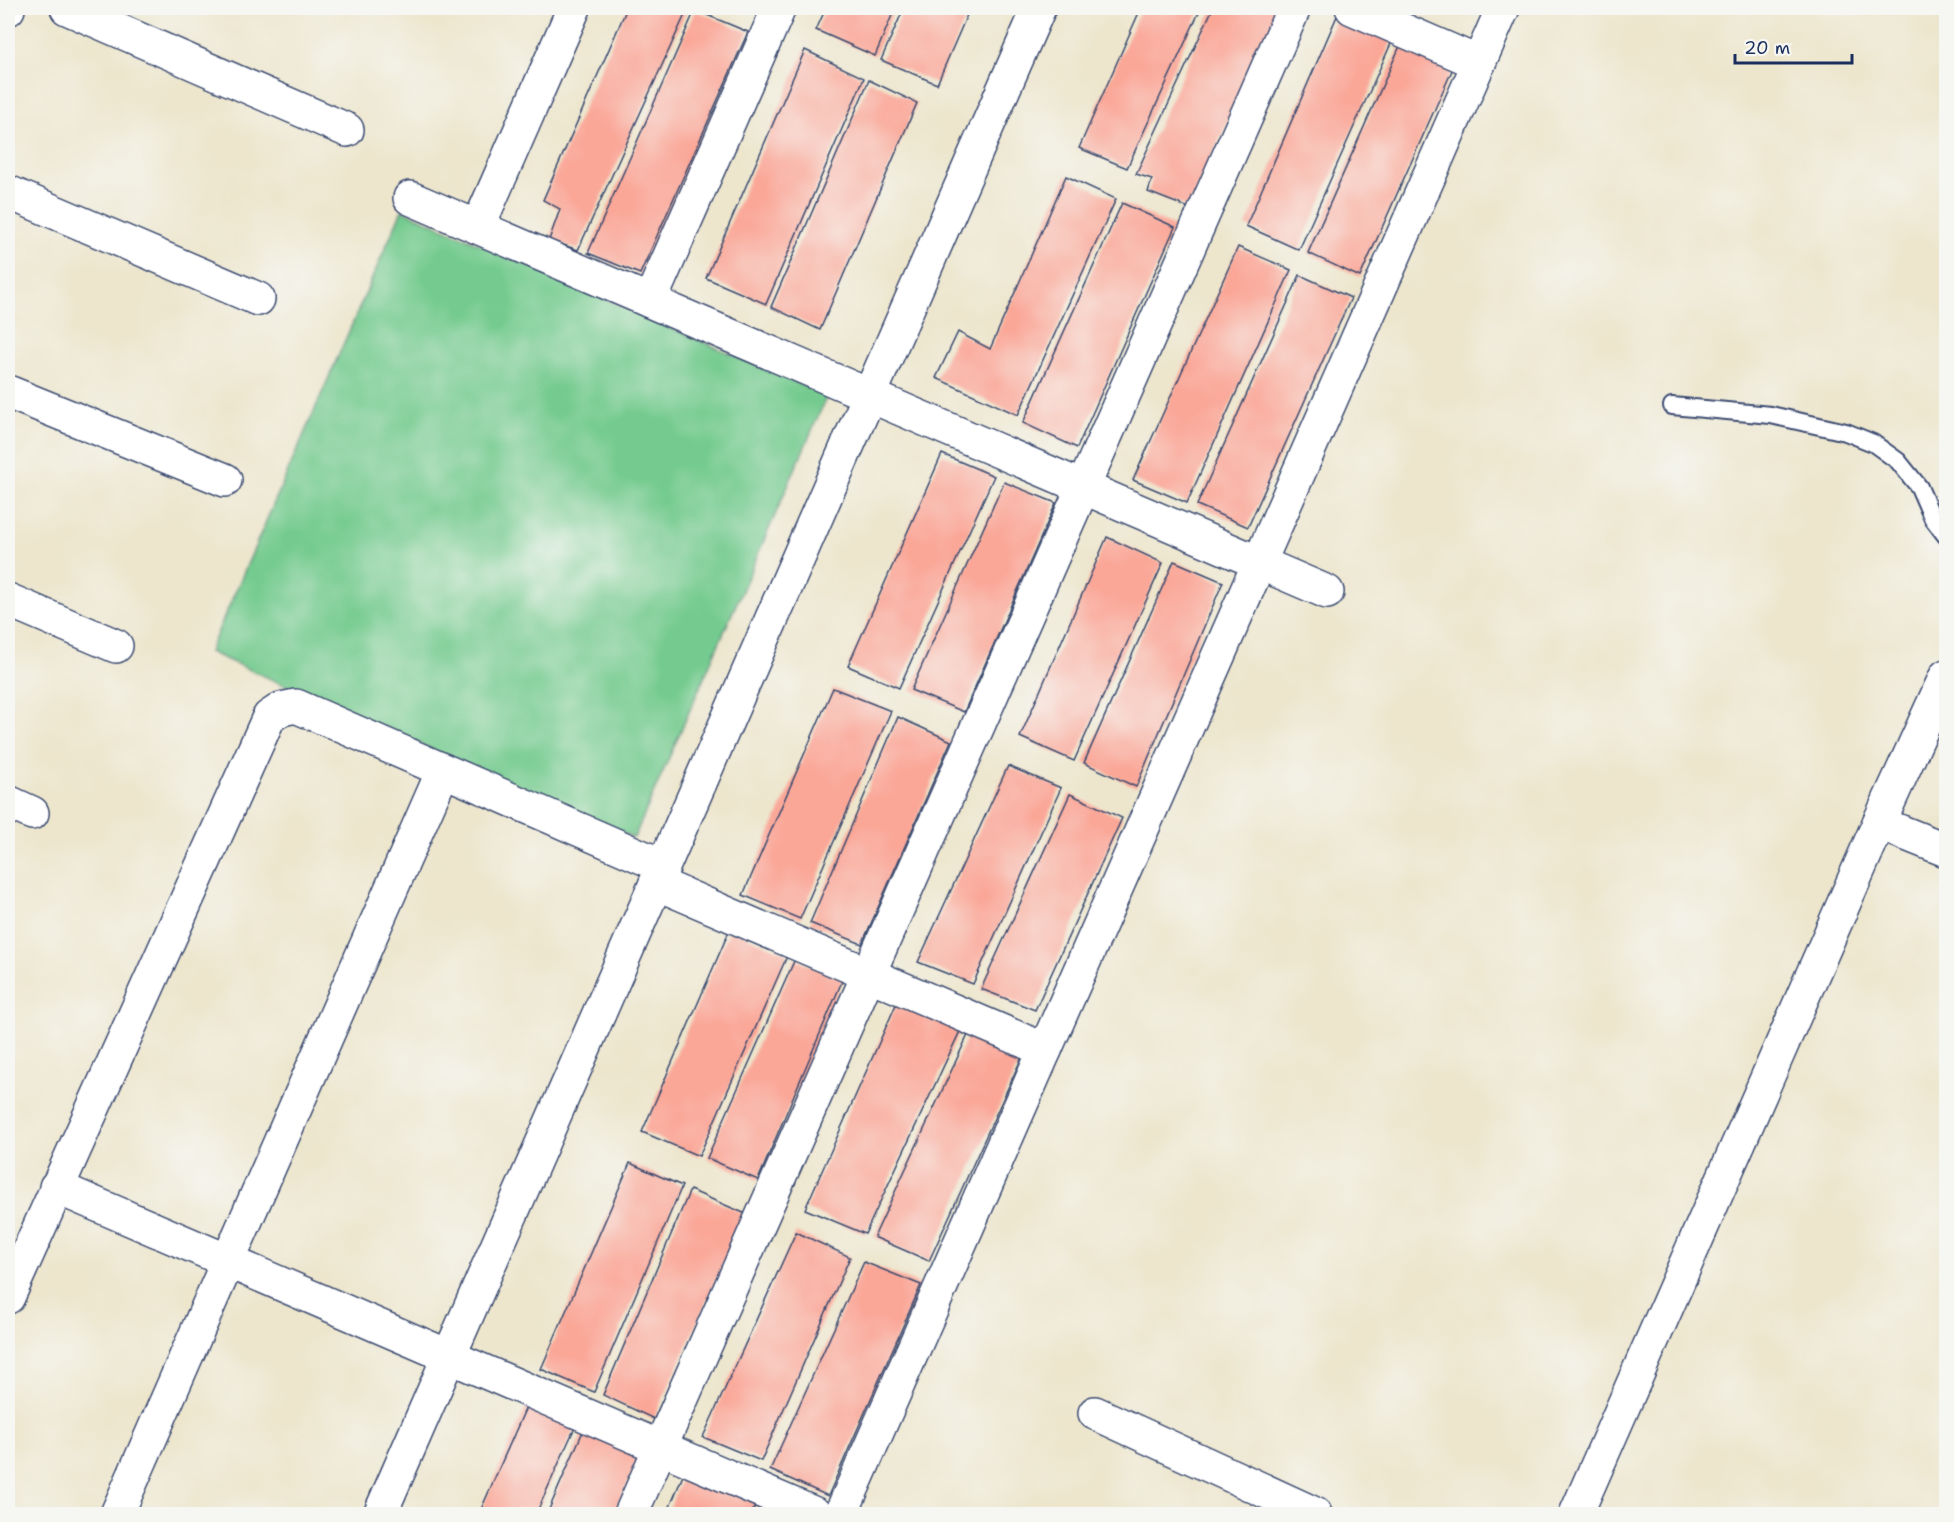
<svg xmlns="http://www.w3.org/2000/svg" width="1954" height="1522" font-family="'Shantell Sans',sans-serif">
<rect width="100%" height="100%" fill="#f6f6f2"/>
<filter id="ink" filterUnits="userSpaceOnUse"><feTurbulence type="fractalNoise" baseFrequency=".0167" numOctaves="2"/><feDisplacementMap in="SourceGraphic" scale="12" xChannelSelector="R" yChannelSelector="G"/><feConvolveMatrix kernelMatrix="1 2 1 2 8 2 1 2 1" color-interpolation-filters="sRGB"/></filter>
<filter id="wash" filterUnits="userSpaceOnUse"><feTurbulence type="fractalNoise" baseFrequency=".008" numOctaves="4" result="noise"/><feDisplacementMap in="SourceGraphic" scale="24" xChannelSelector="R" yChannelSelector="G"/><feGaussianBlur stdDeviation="1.35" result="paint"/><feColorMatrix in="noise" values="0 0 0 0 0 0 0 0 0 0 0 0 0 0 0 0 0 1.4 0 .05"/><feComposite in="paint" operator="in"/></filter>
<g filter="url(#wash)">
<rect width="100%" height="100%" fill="#ede6cd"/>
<polygon fill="#75cb8f" stroke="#487d76" stroke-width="1.5" points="402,210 827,396 634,838 209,652"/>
<g id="blocks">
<g fill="#faa798">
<polygon points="627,8 688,8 578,250 549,240 560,209 543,200"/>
<polygon points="826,8 895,8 875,56 816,30"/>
<polygon points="904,8 970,8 937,84 881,60"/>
<polygon points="1141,8 1201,8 1127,168 1079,148"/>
<polygon points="1213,8 1279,8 1189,208 1148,192 1152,179 1136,174"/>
<polygon points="695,10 748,32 640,274 588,253"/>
<polygon points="1337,16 1393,39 1299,250 1246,226"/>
<polygon points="1400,46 1454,66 1360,277 1308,253"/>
<polygon points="805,50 864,78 766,304 706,278"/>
<polygon points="869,80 917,103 820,330 771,307"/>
<polygon points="1066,176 1116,199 1018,415 936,378 958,332 990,349"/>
<polygon points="1122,203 1175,227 1077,448 1023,423"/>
<polygon points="1238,247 1291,270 1187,503 1133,480"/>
<polygon points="1300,275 1351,298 1248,527 1197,505"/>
<polygon points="942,454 994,476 899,688 848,666"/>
<polygon points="1004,482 1056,503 964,712 911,690"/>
<polygon points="1107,537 1163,563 1074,761 1020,737"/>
<polygon points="1174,561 1223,582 1136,787 1084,763"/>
<polygon points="833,688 891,711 800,919 743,895"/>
<polygon points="898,717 951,741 862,944 810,923"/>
<polygon points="1008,766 1061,788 973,984 918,962"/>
<polygon points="1070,794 1122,818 1035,1010 981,989"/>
<polygon points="730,929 788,954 699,1156 642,1132"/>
<polygon points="795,959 843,979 758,1180 707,1158"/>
<polygon points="898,1000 961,1029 865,1234 805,1209"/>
<polygon points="968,1035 1022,1057 929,1261 874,1237"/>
<polygon points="630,1163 682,1186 594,1392 541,1369"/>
<polygon points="690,1190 746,1214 654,1419 603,1395"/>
<polygon points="796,1232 850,1257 761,1461 703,1437"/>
<polygon points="864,1262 921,1285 828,1496 770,1470"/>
<polygon points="527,1405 576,1425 536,1514 479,1514"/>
<polygon points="584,1429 643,1453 613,1514 547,1514"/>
<polygon points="684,1473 757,1502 751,1514 684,1514 669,1509"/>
<polygon points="765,1504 790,1514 761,1514"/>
</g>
</g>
</g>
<g filter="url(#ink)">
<use href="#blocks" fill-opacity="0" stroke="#3a4a6f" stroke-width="1.5"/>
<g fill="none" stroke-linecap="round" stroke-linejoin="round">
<g stroke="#3a4a6f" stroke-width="20">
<polyline id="lane" points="1672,406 1771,415 1846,432 1873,443 1898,461 1919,487 1933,519 1946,536"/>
</g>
<g stroke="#3a4a6f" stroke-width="36">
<g id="street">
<polyline points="67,8 347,130"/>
<polyline points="1352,8 1479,63"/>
<polyline points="8,9 8,8"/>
<polyline points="8,192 258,299"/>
<polyline points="410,198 1327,592"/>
<polyline points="478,227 574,8"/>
<polyline points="650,301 779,8"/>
<polyline points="8,392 225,480"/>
<polyline points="8,600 116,646"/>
<polyline points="8,802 32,813"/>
<polyline points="1879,823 1946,850"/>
<polyline points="656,883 1045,1050"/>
<polyline points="56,1187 815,1514"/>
<polyline points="8,1297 269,717 281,709 296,706 663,866"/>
<polyline points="1095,1413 1315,1514"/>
<polyline points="117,1514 443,771"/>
<polyline points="380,1514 1039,8"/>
<polyline points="631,1514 1294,8"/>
<polyline points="841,1514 1503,8"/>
<polyline points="1576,1514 1879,823 1946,676"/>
</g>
</g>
<use href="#lane" stroke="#fff" stroke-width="16"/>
<use href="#street" stroke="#fff" stroke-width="33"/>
</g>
</g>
<rect width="1954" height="1522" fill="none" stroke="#f6f6f2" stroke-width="30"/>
<path d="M1735 54v9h117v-9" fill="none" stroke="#1b2f5e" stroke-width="3"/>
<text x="1744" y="54" font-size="18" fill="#1b2f5e" stroke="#f6f6f2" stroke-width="4.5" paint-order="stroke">20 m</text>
</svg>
